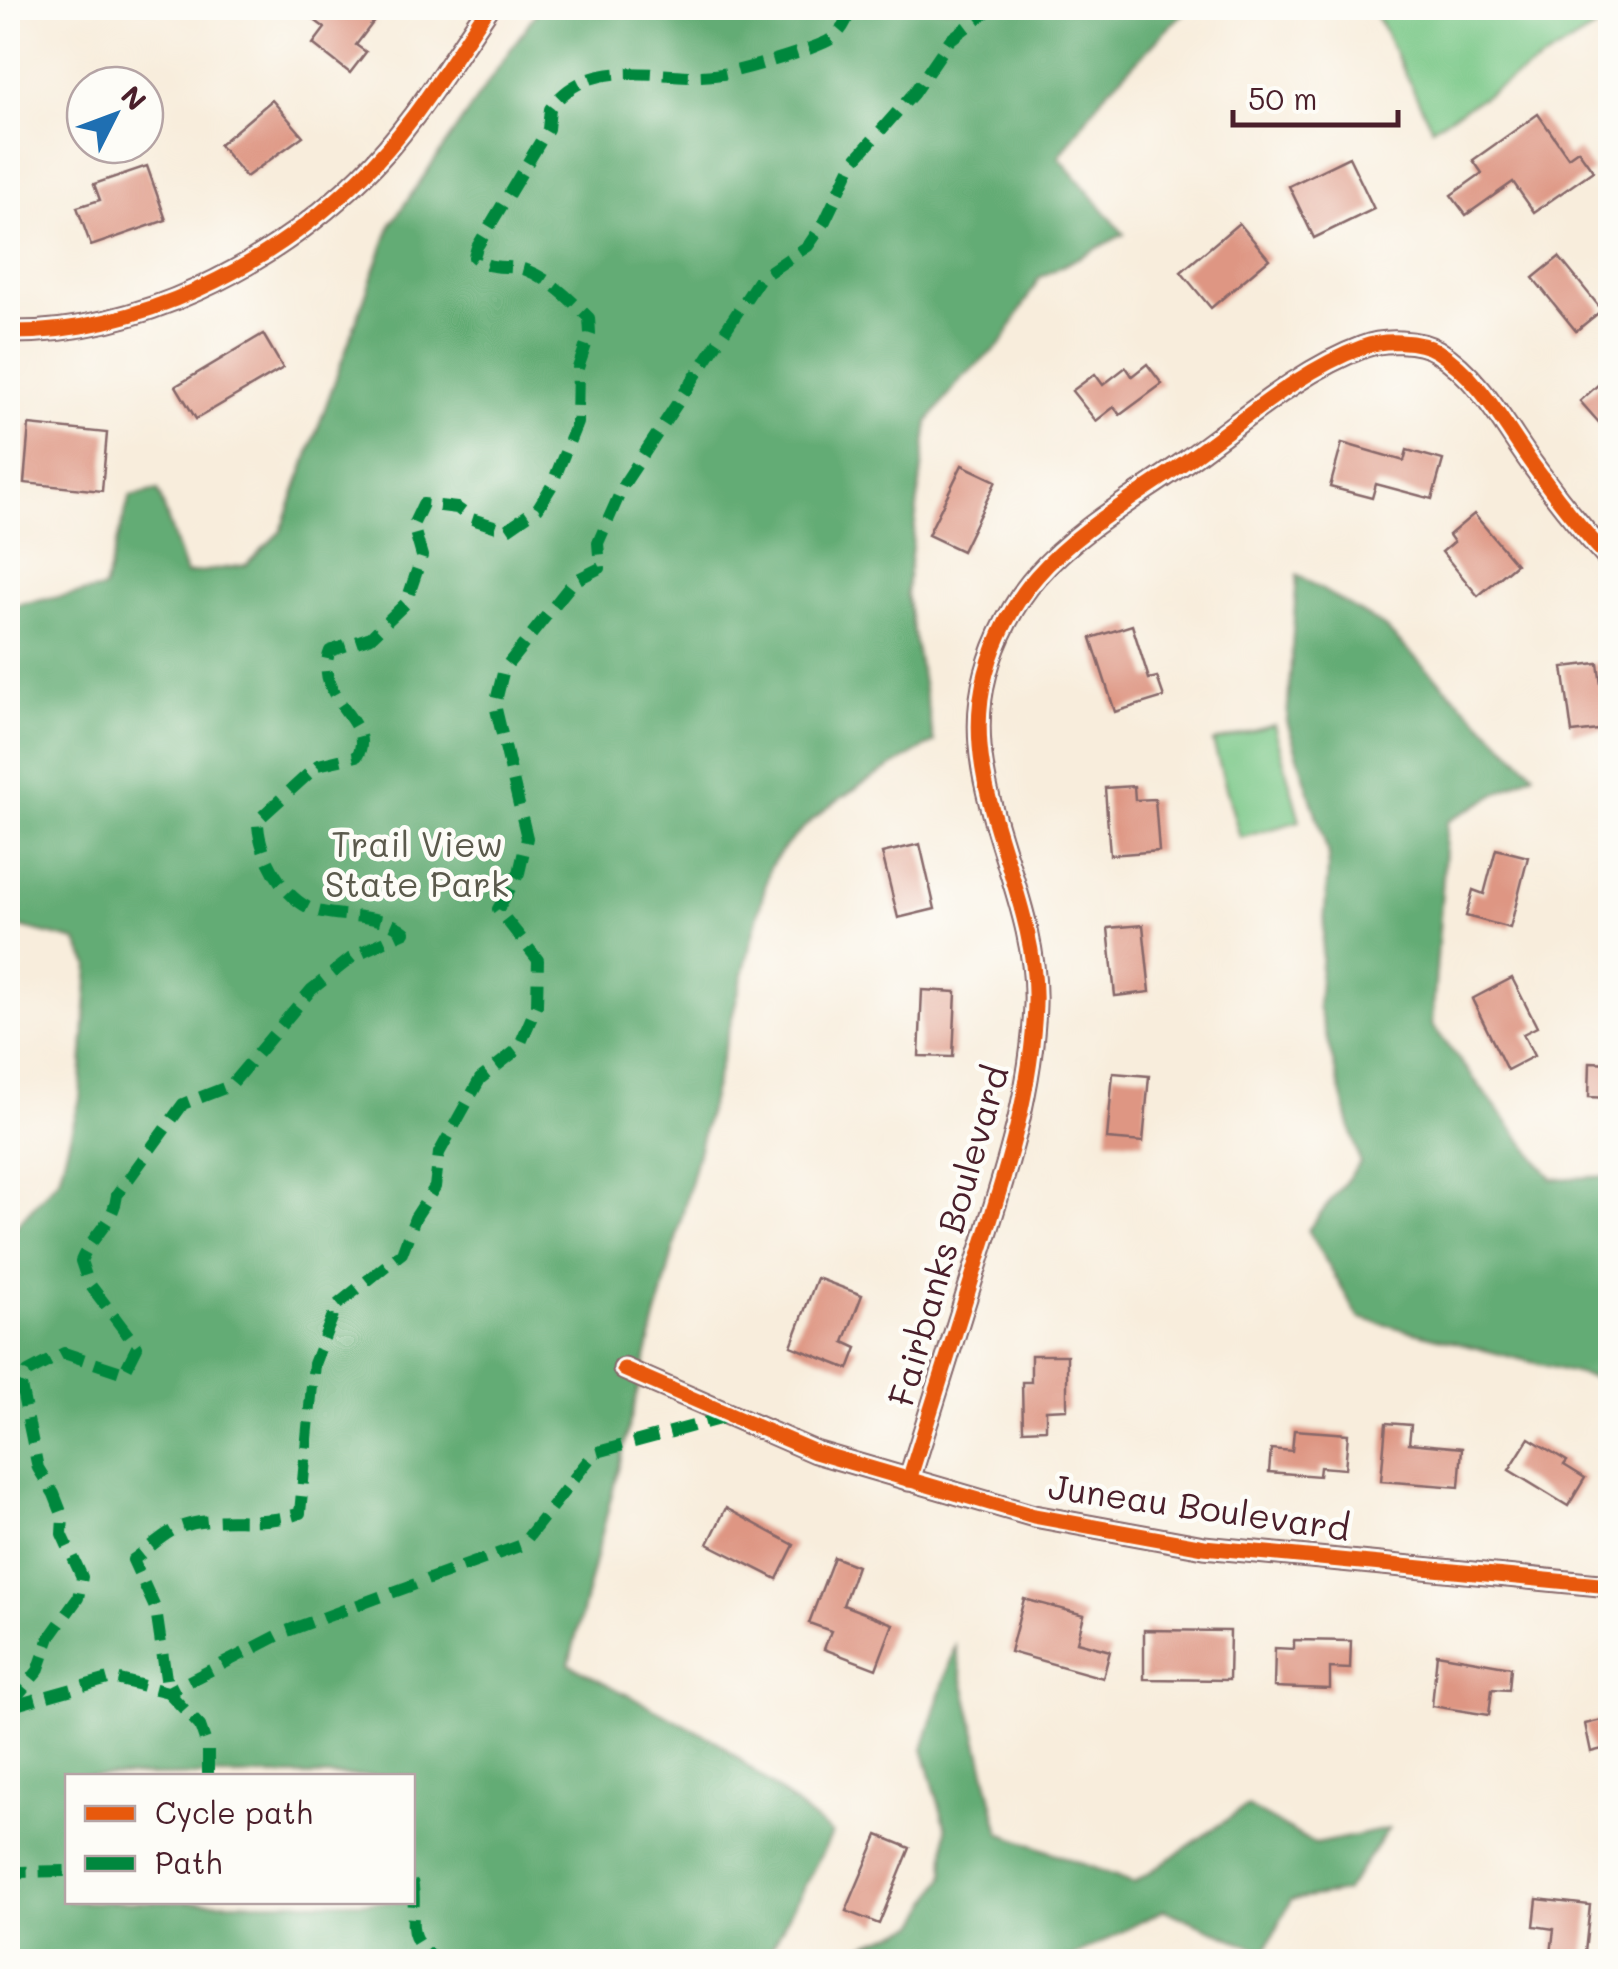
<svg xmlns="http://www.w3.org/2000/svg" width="1618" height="1969" font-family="Mali,sans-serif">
<rect width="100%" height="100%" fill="#fdfcf7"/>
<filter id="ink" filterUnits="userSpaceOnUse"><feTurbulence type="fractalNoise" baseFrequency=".01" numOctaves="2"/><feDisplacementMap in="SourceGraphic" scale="20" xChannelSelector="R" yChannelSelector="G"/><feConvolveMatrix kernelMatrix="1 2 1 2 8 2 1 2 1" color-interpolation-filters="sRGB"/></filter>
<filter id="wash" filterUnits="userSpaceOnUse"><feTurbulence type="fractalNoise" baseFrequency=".0048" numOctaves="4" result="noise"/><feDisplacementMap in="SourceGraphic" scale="40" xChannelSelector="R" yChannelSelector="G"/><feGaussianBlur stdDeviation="2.25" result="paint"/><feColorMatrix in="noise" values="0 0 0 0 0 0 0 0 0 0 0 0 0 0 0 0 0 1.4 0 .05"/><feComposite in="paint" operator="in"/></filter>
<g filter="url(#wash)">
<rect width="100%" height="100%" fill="#f8eddc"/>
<g fill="#7ac888" stroke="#62745a" stroke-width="2.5">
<polygon points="1373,8 1610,8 1610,19 1432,128"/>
<polygon points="1274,725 1300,821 1240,838 1213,742"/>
</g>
<g fill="#63ac74" stroke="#566650" stroke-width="2.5" fill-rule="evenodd">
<path d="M 539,8 L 1188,8 L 1103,95 L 1059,157 L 1124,234 L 1039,278 L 1002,343 L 961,379 L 928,422 L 906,594 L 934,742 C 877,776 807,810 770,867 L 569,1664 L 718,1742 L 832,1834 L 768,1954 L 771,1961 L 8,1962 L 8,1235 L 59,1178 L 80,1099 L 89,965 L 76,941 L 8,924 L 8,606 L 104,589 L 130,496 L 158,490 L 186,574 L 246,565 L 281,531 L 391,224 ZM 68,1776 L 412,1776 L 412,1902 L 68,1902 Z"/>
<polygon points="1297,575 1383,626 1534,773 1447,822 1432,1025 1552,1179 1610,1176 1609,1382 1359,1318 1308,1230 1360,1163 1318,1006 1329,856 1287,721"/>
<polygon points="955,1646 1000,1833 1134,1883 1247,1806 1315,1844 1388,1829 1345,1892 1291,1900 1265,1952 1164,1910 1065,1961 828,1958 917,1925 944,1877 946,1828 923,1749"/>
</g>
<g id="blocks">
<g fill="#de9683">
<polygon points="322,8 384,8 356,45 366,52 350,73 313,44 325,28 313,19"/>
<polygon points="272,100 303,136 246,177 219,145"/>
<polygon points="1538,114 1568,157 1578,150 1593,171 1534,212 1513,182 1466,215 1451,195 1482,173 1473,160"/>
<polygon points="1349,157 1374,209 1314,238 1289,186"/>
<polygon points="147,166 166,220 91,246 77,207 100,200 94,184"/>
<polygon points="1239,223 1269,259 1211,308 1181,272"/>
<polygon points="1559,257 1602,310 1576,331 1533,278"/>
<polygon points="263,334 283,368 196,419 176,386"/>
<polygon points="1147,364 1162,384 1120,415 1114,407 1096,421 1072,391 1095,374 1103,385 1126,367 1132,376"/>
<polygon points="1610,374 1610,435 1580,401"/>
<polygon points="29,425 107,433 102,491 24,483"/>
<polygon points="1342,443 1404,461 1407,450 1443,460 1432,499 1376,484 1372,498 1330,487"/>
<polygon points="962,465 996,481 962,551 928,535"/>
<polygon points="1474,514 1516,564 1478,596 1442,552 1454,542 1449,535"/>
<polygon points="1132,625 1149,679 1157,677 1164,697 1115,712 1091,638"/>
<polygon points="1598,663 1607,729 1572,733 1563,667"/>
<polygon points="1134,786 1135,800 1155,799 1159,851 1110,855 1105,788"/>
<polygon points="920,844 935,909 898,918 882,853"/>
<polygon points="1496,849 1528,857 1510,928 1466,916 1473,890 1484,894"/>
<polygon points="1143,925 1150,992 1115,996 1108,928"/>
<polygon points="1512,978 1537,1027 1523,1034 1534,1056 1507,1070 1472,999"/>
<polygon points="922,990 956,992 953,1057 919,1056"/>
<polygon points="1590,1062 1610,1063 1610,1098 1589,1097"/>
<polygon points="1113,1073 1149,1076 1143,1142 1107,1139"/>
<polygon points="817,1278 862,1295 844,1342 857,1348 849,1369 791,1346"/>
<polygon points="1031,1355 1067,1355 1067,1409 1046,1410 1046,1429 1023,1430 1022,1382 1031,1382"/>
<polygon points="1386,1423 1411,1425 1409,1443 1462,1448 1459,1487 1381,1481"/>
<polygon points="1294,1430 1348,1434 1345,1469 1320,1467 1319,1476 1269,1472 1271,1449 1292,1451"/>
<polygon points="1529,1438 1567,1461 1564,1465 1585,1478 1568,1506 1509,1470"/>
<polygon points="726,1508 794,1545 777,1579 708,1544"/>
<polygon points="834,1557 857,1566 843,1605 893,1624 876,1669 824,1649 831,1631 809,1623"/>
<polygon points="1024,1599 1084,1615 1077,1642 1110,1651 1103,1678 1010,1652"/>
<polygon points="1144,1630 1230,1631 1229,1680 1144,1679"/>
<polygon points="1294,1640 1351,1641 1350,1669 1330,1668 1330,1689 1274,1687 1275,1648 1294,1649"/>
<polygon points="1437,1654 1511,1667 1509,1690 1492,1689 1489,1715 1432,1706"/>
<polygon points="1610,1718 1610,1747 1591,1752 1585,1724"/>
<polygon points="878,1835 910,1848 879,1924 846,1911"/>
<polygon points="1537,1899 1590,1905 1584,1962 1550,1962 1554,1929 1534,1926"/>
</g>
</g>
</g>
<g filter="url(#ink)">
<use href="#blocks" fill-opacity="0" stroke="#876769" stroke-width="2.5"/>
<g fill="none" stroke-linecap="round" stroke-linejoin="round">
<g stroke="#876769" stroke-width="25">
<g id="street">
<path d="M 8,332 C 138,334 269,267 361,177 C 411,129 449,64 488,8"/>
<polyline points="624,1369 815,1452 1034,1516 1204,1547 1610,1586"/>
<path d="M 909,1480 C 933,1404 956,1328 980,1253 C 1006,1171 1032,1091 1035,1005 C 1039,890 955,788 986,673 C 995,639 1014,602 1037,576 C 1077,530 1136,497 1185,462 C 1242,422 1298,371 1363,347 C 1383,339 1419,340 1437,351 C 1480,377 1507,430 1535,468 C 1558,500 1584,532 1610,560"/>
</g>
</g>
<use href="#street" stroke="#fff" stroke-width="20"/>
<g stroke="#00873e" stroke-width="12" stroke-dasharray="25 12" stroke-linecap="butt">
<path d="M 8,1706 L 38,1671 L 50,1637 L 78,1598 L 82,1577 L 62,1534 L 63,1517 L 54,1494 L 38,1468 L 21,1386 L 28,1372 L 64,1353 L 124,1373 L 137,1347 L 88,1282 L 81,1261 C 91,1236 114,1223 117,1195 L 183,1104 L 230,1086 L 311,990 L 355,955 L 405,932 C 379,912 344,919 314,910 C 282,899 257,850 258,820 L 318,765 L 357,756 C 378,724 311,698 330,651 L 371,637 L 406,603 L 422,556 L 413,525 L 423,504 L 457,508 L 472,519 L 506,530 L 538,508 L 551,487 L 577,423 L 578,368 L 590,333 L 589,318 C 571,300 550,279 526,270 C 506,263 493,273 474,257 L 477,247 L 548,129 L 550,109 C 593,50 663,84 722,74 C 740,71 819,48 831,39 C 843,30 847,21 851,8"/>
<polyline points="12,1706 112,1678 168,1692 287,1631 522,1545 594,1453 730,1416"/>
<path d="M 208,1776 L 208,1749 L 200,1726 L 168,1692 L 156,1610 L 133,1560 C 147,1550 164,1533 180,1527 C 219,1513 262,1528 300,1513 L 314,1364 L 337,1305 L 402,1253 L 415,1218 L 435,1187 L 439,1153 L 480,1079 L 518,1049 L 537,1005 L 538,960 L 498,909 L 519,873 L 527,838 L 495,705 L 504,669 L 574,581 L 600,568 L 598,543 L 624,484 L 760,278 L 808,246 L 825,221 L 853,162 L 913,94 L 950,40 L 992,8"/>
<path d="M 412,1881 C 420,1921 397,1931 438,1962"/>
<polyline points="8,1885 21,1872 68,1871"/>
</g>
<g stroke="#fdfcf7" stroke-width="21">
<g id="cycleway">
<path d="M 8,332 C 138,334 269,267 361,177 C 411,129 449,64 488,8"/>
<polyline points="624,1369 815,1452 1034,1516 1204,1547 1610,1586"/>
<path d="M 909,1480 C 933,1404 956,1328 980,1253 C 1006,1171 1032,1091 1035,1005 C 1039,890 955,788 986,673 C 995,639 1014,602 1037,576 C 1077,530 1136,497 1185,462 C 1242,422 1298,371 1363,347 C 1383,339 1419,340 1437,351 C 1480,377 1507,430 1535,468 C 1558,500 1584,532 1610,560"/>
</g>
</g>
<use href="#cycleway" stroke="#e8590c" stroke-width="15"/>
</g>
</g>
<g text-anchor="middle" stroke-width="9" stroke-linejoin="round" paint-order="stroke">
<g font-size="35" fill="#5b5a4c" stroke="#fdfcf7">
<text x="417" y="857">Trail View<tspan x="417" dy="40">State Park</tspan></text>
</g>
<g font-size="35" fill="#4a1f2b" stroke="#fdfcf7">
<text transform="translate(949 1236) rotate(-74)" y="12">Fairbanks Boulevard</text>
<text transform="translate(1199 1508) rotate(8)" y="12">Juneau Boulevard</text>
</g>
</g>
<rect width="1618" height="1969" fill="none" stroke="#fdfcf7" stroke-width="40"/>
<rect x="65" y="1774" width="350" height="130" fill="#fdfcf7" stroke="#b5a4a5" stroke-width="2.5"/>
<rect x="85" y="1806" width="50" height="15" fill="#e8590c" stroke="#b5a4a5" stroke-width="2.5"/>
<text x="155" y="1824" font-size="30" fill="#4a1f2b">Cycle path</text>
<rect x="85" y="1856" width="50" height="15" fill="#00873e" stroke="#b5a4a5" stroke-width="2.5"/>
<text x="155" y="1874" font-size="30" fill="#4a1f2b">Path</text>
<g transform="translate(115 115) rotate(48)"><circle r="48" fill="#fdfcf7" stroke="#b5a4a5" stroke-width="2.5"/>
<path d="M0-8L18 38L0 25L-18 38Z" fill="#1f6fb2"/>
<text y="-15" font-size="28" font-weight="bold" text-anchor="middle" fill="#4a1f2b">N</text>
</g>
<path d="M1233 110v15h165v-15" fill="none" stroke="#4a1f2b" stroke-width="5"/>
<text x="1248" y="110" font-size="30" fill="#4a1f2b" stroke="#fdfcf7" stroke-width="8" paint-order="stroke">50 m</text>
</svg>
